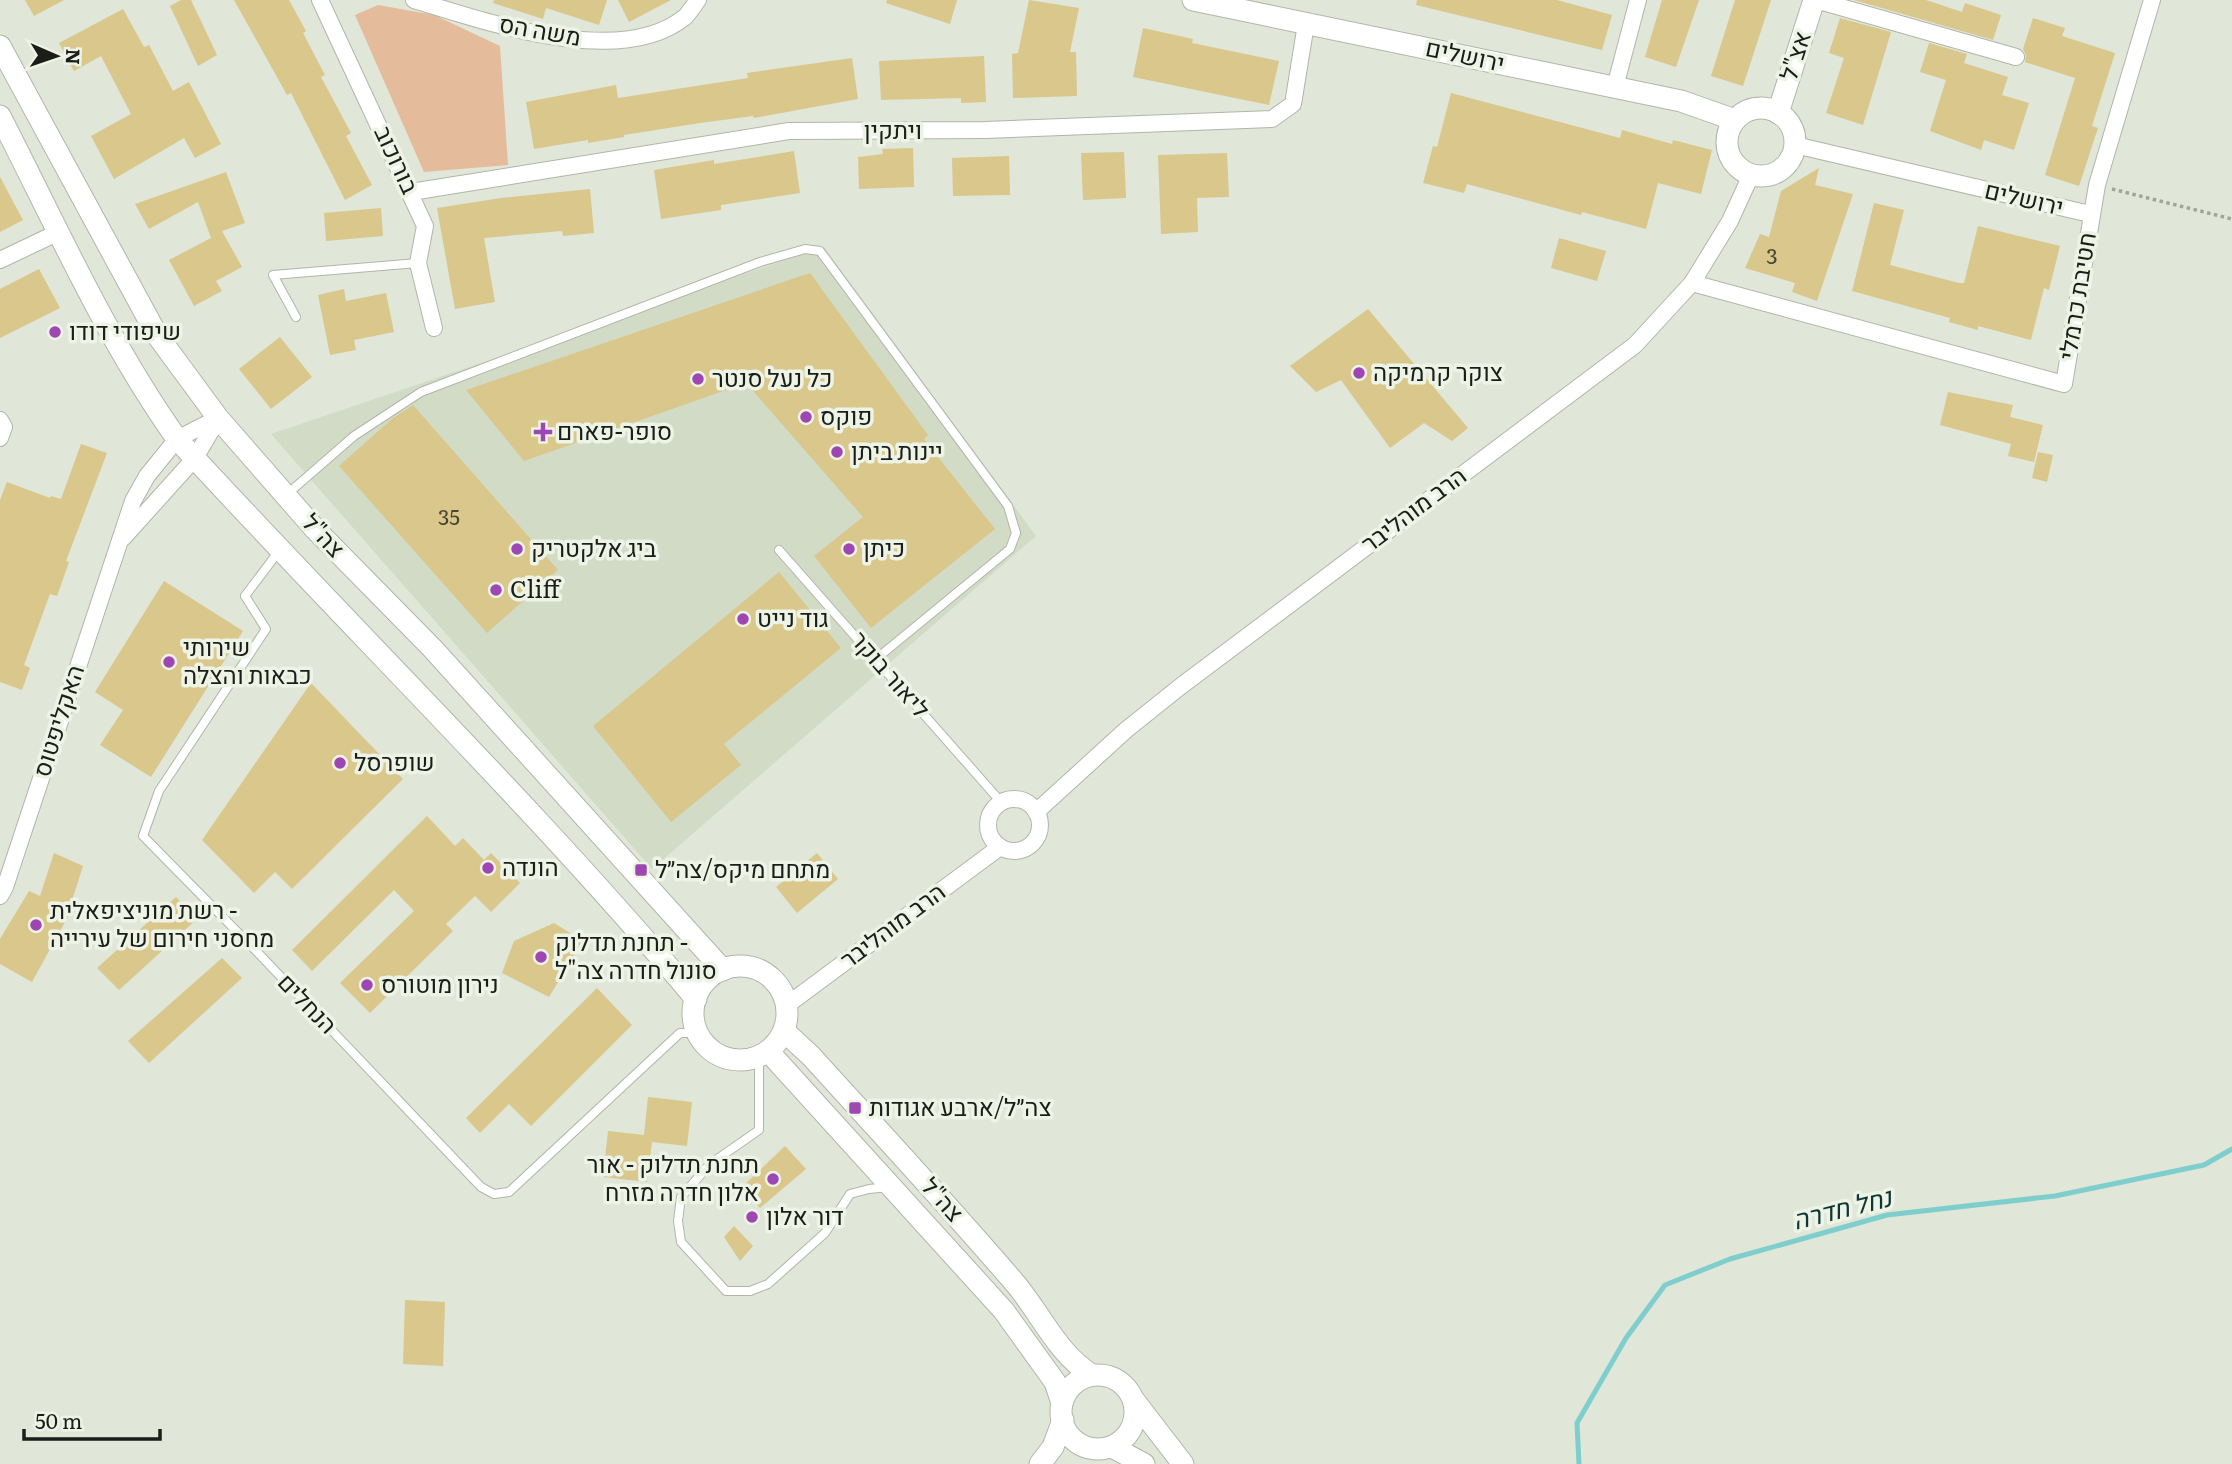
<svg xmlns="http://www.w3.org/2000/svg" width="2232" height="1464" font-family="Literata,Heebo,serif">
<rect width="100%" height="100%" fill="#e0e6d8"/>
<polygon fill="#d2dbc6" points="824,247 1036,536 652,869 271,434"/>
<polygon fill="#e4bb9b" points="378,5 434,15 500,46 508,165 424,172 355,15"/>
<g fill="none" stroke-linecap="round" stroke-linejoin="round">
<polyline stroke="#7dcecc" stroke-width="5" points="1579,1464 1577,1423 1626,1338 1665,1285 1730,1259 1887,1215 2055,1196 2204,1165 2232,1149"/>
</g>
<g fill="#d9c78c">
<polygon points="25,0 64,0 34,16"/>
<polygon points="181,0 191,0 217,55 198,66 170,6"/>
<polygon points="234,0 289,0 306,31 303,33 325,75 321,77 351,133 346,136 372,185 345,200 291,93 287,95"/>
<polygon points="494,0 607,0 599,25 546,8 543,19 493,3"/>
<polygon points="618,0 671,0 629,22"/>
<polygon points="887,0 957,0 950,24 886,3"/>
<polygon points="1029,0 1079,8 1070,52 1076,52 1077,96 1013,98 1012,54 1018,53"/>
<polygon points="1417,0 1557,0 1612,15 1602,50 1416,5"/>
<polygon points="1662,0 1699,0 1676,67 1645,57"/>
<polygon points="1735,0 1771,0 1743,86 1711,76"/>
<polygon points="1854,0 1926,0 1962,12 1965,3 2001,15 1993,40"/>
<polygon points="123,9 144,47 149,45 173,91 189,82 221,144 195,158 184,138 114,179 91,136 131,114 101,56 74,71 59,43"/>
<polygon points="1840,18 1891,32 1863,125 1826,113 1844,58 1829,53"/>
<polygon points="2033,18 2065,28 2062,36 2115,53 2092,126 2098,128 2079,186 2045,175 2075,78 2025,62 2026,55 2023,49"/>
<polygon points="1143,28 1193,39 1192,43 1279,61 1269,105 1133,77"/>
<polygon points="1929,43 1967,54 1964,63 2008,77 2002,95 2029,103 2014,150 1984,140 1981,150 1930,131 1946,80 1920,72"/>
<polygon points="984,56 986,102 961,103 961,98 881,100 879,61"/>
<polygon points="852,58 858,99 754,118 753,116 700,123 624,135 624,137 588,143 588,140 534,149 526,102 616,85 618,98 748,78 747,73"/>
<polygon points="1451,93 1620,138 1622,130 1672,144 1673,140 1712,150 1701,194 1658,183 1646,229 1582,212 1581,215 1467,184 1464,193 1423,183 1433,146 1437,147"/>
<polygon points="913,148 914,187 859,189 858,157 883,154 882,149"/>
<polygon points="794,151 800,193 721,205 721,210 661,219 654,170 714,160 714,164"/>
<polygon points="1124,152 1126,198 1083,200 1081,153"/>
<polygon points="1227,153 1229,197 1197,198 1198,232 1161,234 1158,155"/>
<polygon points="1009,156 1010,195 953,196 952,158"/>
<polygon points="1819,168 1815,185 1853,194 1817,301 1792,292 1795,283 1745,268 1760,234 1769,237 1781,191"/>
<polygon points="226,172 245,223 222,231 242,267 216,281 222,291 194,306 169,260 211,238 198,202 149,229 135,204"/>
<polygon points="0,177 23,220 0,232"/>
<polygon points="590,189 594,233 563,236 562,231 484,238 495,302 455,309 437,208 501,198"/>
<polygon points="1874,203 1904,210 1890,265 1959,283 1964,283 1978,226 2060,246 2049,290 2044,288 2031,340 1978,326 1978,330 1949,322 1950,318 1852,291"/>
<polygon points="381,208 383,236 326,241 324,213"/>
<polygon points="1559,238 1606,251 1597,281 1551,268"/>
<polygon points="39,269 60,308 0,338 0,289"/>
<polygon points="810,273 928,435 924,439 995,529 871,628 814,556 863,517 746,383 524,461 466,390"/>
<polygon points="344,289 346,301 386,293 394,332 354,340 356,350 330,355 318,295"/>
<polygon points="1368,309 1468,428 1452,441 1424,423 1390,448 1341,380 1316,392 1290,366"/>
<polygon points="280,337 312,377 271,409 239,369"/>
<polygon points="1948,392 2013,405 2010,417 2043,425 2034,462 2008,456 2011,444 1940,425"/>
<polygon points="413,405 558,570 487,633 339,466 393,418"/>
<polygon points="81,444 107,453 66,561 69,562 57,596 50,594 24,665 30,668 22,690 0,682 0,500 7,482 50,498 51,496 61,499"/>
<polygon points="2038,452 2053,455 2047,482 2032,478"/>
<polygon points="779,572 841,648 724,744 741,765 671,822 593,726"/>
<polygon points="164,581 243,631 151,777 100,745 123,710 95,692"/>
<polygon points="311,683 403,779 292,889 275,872 254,893 202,840"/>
<polygon points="427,816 455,846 463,838 484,860 491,853 520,883 491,912 475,896 446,924 453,931 370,1013 340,983 414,911 394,890 312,971 292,950"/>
<polygon points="54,853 83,866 69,910 71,911 32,982 0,964 0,939 29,891 40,896"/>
<polygon points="817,853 838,879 797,913 776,887"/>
<polygon points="176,897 197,919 119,990 97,968"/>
<polygon points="554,923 583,941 549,997 502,973 514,941"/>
<polygon points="222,958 242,978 149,1063 128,1041"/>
<polygon points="597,988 632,1025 531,1126 509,1104 480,1133 466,1118"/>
<polygon points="648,1097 692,1102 687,1146 652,1142 647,1182 603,1177 608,1131 644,1135"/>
<polygon points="785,1146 806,1169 760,1208 741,1188"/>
<polygon points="734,1226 753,1246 740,1261 724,1237"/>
<polygon points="405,1300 445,1302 443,1366 403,1364"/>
</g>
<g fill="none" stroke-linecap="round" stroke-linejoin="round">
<g stroke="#b0b6a8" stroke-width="10">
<g id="lane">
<polyline points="296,317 273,275 418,263"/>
<polyline points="285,496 354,436 421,392 760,262 805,249 820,251 1008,506 1016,533 1010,549 876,659"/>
<polyline points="779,550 1001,802"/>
<polyline points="279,551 245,596 266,629 159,791 143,836 261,956 481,1187 494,1194 509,1192 680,1033 697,1033"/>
<polyline points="759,1057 759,1130 710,1164 681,1197 678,1221 681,1242 726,1291 750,1291 768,1284 825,1233 850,1194 869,1189 889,1187"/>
</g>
</g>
<g stroke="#b0b6a8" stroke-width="18">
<g id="street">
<polyline points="320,0 425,226 418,263 434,328"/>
<path d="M 414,0 C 485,21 620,70 685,17 C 690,12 694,5 698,0"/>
<polyline points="1816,0 2016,57"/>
<polyline points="1615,87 1638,0"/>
<polyline points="1795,145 2090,214"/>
<polyline points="411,192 789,131 985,130 1272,119 1293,104 1306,24"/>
<polyline points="0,260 59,232"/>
<polyline points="1692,283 2064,384 2097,185 2152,0"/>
<polyline points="0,420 4,427 0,438"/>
<polyline points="123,538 195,458 218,419"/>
<circle cx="1014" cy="825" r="26"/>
<polyline points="1036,812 1126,730 1181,686 1635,345 1692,283 1730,221 1751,175"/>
<polyline points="0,896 5,887 133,501 147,476 177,439 218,418"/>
<polyline points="787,1005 1000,847"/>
</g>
</g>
<g stroke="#b0b6a8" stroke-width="23">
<g id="secondary">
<polyline points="1193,0 1681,101 1735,120"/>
<polyline points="0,46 157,335 218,418 315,529 433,649 723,970"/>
<circle cx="1761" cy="142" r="34"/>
<polyline points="1778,113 1814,0"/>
<path d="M 0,116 C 56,225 106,339 177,439 C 349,627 532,804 696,999"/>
<circle cx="740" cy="1013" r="47"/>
<path d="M 784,1031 L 811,1056 C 879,1131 948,1205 1014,1282 C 1040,1312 1057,1354 1092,1375"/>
<polyline points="768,1051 1004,1311 1055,1382 1062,1403"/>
<circle cx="1098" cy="1412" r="37"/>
<polyline points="1133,1399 1183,1464"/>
<polyline points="1112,1447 1144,1464"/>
<polyline points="1040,1464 1053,1447 1063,1420"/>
</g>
</g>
<polyline stroke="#a0a59a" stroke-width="3.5" stroke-dasharray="3.5 3.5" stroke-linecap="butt" points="2112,189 2232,219"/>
<use href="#lane" stroke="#fff" stroke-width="8"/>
<use href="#street" stroke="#fff" stroke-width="16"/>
<use href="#secondary" stroke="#fff" stroke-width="21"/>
</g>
<g fill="#9e47b3" stroke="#edf3e5" stroke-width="2.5">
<circle cx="55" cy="332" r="7"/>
<circle cx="1359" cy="373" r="7"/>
<circle cx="698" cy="379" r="7"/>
<circle cx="806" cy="417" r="7"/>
<path d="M539.5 421.5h7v7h7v7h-7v7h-7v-7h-7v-7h7z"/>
<circle cx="837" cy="452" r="7"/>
<circle cx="517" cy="549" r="7"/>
<circle cx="849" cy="549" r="7"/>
<circle cx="496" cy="590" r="7"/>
<circle cx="743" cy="619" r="7"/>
<circle cx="169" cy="662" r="7"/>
<circle cx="340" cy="763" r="7"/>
<circle cx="488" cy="868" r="7"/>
<rect x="634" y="863" width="14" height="14" rx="3.5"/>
<circle cx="36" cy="925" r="7"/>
<circle cx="541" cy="957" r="7"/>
<circle cx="367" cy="985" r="7"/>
<rect x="848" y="1101" width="14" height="14" rx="3.5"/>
<circle cx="773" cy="1179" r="7"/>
<circle cx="752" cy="1217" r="7"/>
</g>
<g text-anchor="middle" stroke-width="7" stroke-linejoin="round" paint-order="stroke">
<g font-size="21" fill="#4a4835">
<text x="1772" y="264">3</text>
<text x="449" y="525">35</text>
</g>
<g font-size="24" fill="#1b1d18" stroke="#edf3e5">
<text transform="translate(540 31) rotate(10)" y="8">משה הס</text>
<text transform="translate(1465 56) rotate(12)" y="8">ירושלים</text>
<text transform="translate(1796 56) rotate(-72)" y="8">אצ"ל</text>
<text x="893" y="139">ויתקין</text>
<text transform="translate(396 160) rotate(65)" y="8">בורוכוב</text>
<text transform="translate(2024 199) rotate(13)" y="8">ירושלים</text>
<text transform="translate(2078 296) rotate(-81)" y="8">חטיבת כרמלי</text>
<text transform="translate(1414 510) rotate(-37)" y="8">הרב מוהליבר</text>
<text transform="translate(323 536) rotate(47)" y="8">צה"ל</text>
<text transform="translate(890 675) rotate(49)" y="8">ליאור בוקר</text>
<text transform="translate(59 721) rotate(-72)" y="8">האקליפטוס</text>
<text transform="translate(893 926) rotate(-37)" y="8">הרב מוהליבר</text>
<text transform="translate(307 1004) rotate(46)" y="8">הנחלים</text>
<text transform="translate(942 1200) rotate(48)" y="8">צה"ל</text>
</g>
<g font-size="24" fill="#1b1d18" stroke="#edf3e5" text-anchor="start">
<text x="69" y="340">שיפודי דודו</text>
<text x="1373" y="381">צוקר קרמיקה</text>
<text x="712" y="387">כל נעל סנטר</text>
<text x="820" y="425">פוקס</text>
<text x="557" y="440">סופר-פארם</text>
<text x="851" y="460">יינות ביתן</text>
<text x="531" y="557">ביג אלקטריק</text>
<text x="863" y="557">כיתן</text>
<text x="510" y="598">Cliff</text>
<text x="757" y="627">גוד נייט</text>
<text x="183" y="656">שירותי<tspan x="183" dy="28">כבאות והצלה</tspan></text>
<text x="354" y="771">שופרסל</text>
<text x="502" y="876">הונדה</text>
<text x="655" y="878">מתחם מיקס/צה״ל</text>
<text x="50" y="919">רשת מוניציפאלית -<tspan x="50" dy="28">מחסני חירום של עירייה</tspan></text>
<text x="555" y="951">תחנת תדלוק -<tspan x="555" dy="28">סונול חדרה צה"ל</tspan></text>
<text x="381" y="993">נירון מוטורס</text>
<text x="869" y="1116">צה״ל/ארבע אגודות</text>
<text x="759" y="1173" text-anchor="end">תחנת תדלוק - אור<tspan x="759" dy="28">אלון חדרה מזרח</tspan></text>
<text x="766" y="1225">דור אלון</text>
</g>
<g font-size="26" font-style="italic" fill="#0e3636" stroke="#edf3e5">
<text transform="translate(1842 1209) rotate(-14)" y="9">נחל חדרה</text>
</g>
</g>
<g transform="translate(56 56) rotate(92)" stroke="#edf3e5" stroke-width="5" paint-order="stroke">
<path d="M0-5L12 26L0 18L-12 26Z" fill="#1b1d18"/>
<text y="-10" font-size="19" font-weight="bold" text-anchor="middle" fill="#1b1d18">N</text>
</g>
<path d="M24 1429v10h136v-10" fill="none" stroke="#1b1d18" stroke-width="3.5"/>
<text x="35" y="1429" font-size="21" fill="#1b1d18" stroke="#edf3e5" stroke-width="5" paint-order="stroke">50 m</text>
</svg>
